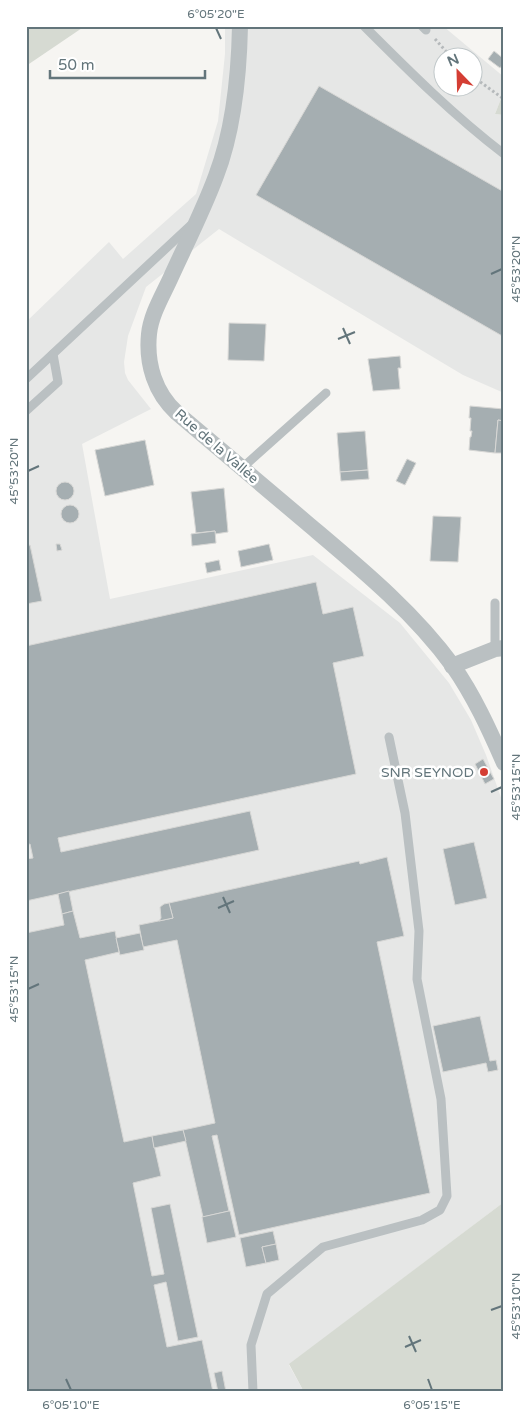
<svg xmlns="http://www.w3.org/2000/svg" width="530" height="1418" font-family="'Varela Round',sans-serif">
<rect width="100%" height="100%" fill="#f6f5f2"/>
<path fill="#e6e7e6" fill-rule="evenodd" d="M 225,26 L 443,26 L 504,77 L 504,91 L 495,114 L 504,115 L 504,393 L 463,375 L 219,229 L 146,287 L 128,336 L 124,362 L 125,373 L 128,380 L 151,409 L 82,444 L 110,599 L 313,555 L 400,623 L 449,683 L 471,720 L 486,755 L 504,806 L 504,1202 L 289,1365 L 304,1392 L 26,1392 L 26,322 L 109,242 L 123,259 L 196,194 L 218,121 L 225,54 ZM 442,58 L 472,58 L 472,88 L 442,88 Z"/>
<g fill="#d6dad2">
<polygon points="27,26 85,26 26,66 26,27"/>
<polygon points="504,91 504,115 495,114"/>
<polygon points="504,1202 504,1392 304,1392 289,1364"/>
</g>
<g fill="#a5aeb1" stroke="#d7d7d5">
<polygon points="494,51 504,59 504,63 500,68 488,59"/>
<polygon points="319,86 504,192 504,337 256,195"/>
<polygon points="229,323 266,324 264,361 228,360"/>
<polygon points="400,356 401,368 398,368 400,389 373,391 368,359"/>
<polygon points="470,406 504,409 504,421 498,420 495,453 469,450 470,437 471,437 472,431 470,431 471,418 469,418"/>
<polygon points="498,420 504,421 503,453 495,453"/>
<polygon points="365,431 368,470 340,472 337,433"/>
<polygon points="145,440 154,485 105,496 95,450"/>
<polygon points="407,459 416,463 405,485 396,481"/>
<polygon points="368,470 369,479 341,481 340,472"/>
<circle cx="65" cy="491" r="9"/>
<polygon points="224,488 228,532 215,534 215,531 196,533 191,492"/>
<circle cx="70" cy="514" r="9"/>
<polygon points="433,516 461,517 458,562 430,561"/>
<polygon points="215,531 216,543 192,546 191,534"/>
<polygon points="56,544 60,544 62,550 57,551"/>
<polygon points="269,544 273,560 241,567 238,551"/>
<polygon points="30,545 42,601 26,604 26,546"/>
<polygon points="219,560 221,570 207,573 205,563"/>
<polygon points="316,582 323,614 353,607 364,656 333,663 356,774 58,838 61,852 250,811 259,850 26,901 26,859 33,858 30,844 26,845 26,646"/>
<polygon points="483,759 494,779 485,784 475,764"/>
<polygon points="474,842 487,898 455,905 443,849"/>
<polygon points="387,857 404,936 377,942 430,1193 239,1235 217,1135 212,1136 229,1211 203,1217 183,1130 215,1123 177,940 143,947 139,925 173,918 169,903 359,861 360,864"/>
<polygon points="69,891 73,911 62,914 58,894"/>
<polygon points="169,903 173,918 159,921 161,918 160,907 164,904"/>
<polygon points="73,911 80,938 115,931 119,952 85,960 124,1142 152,1136 161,1176 133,1183 152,1276 164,1274 151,1208 170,1204 198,1337 178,1341 166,1282 154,1285 167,1347 202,1340 213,1392 26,1392 26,933 64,925 62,914"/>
<polygon points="140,933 144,950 120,955 116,938"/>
<polygon points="480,1016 490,1061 496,1060 498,1070 488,1072 486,1063 443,1072 433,1026"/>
<polygon points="183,1130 186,1141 154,1148 152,1136"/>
<polygon points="229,1211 230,1211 236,1237 207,1243 202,1217"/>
<polygon points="273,1231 276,1244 262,1247 266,1263 246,1267 240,1238"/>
<polygon points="276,1244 279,1260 266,1263 262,1247"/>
<polygon points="222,1371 226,1392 218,1392 214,1373"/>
</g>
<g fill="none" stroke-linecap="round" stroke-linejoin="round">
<g stroke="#b5b9bb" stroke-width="3" stroke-dasharray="2.5 2.5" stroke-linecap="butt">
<polyline points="435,39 452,58"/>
<polyline points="472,76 501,97 504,98"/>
</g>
<g stroke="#bac0c2" stroke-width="9">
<path d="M 364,26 C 409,71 453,115 504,154"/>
<polyline points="422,26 426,30"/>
<polyline points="26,379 191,225"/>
<polyline points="26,411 58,382 53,354"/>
<polyline points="242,468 326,393"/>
<polyline points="495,603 495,649"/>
<polyline points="253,1392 251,1345 267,1294 323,1247 422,1220 440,1210 447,1196 441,1099 417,979 419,931 405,813 389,737"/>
</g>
<g stroke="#bac0c2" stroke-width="16">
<path d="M 240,26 C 239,77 234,129 216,176 C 203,211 186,244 171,277 C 163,295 151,314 149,334 C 146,364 155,393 177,413 C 221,450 264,487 307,523 C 359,567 413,611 453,666 C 474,696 489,729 504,763"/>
<polyline points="452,666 495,649 504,648"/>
</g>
</g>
<path fill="none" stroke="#63757b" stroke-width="2" d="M 216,28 L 221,39M 491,274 L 502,269M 343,328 L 350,344M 338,339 L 355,332M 28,471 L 39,466M 491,792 L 502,787M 223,897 L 230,913M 218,908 L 234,901M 28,989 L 39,984M 491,1310 L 502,1306M 409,1336 L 416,1352M 405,1347 L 421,1340M 66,1379 L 71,1390M 428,1379 L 432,1390"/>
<circle fill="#d43e34" stroke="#fff" stroke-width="2" cx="484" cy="772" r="5"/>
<g text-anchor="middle" stroke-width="5" stroke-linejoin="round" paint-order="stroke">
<g font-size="14" fill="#63757b" stroke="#fff">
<text transform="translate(217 446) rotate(41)" y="5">Rue de la Vallée</text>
</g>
<g font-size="14" fill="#63757b" stroke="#fff" text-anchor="end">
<text x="474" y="777">SNR SEYNOD</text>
</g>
</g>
<rect width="530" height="1418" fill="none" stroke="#ffffff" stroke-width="55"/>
<g transform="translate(458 72) rotate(337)"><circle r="24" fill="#ffffff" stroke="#c1c8ca"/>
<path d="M0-4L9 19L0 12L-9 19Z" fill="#d43e34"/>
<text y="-8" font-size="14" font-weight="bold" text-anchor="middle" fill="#63757b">N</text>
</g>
<path d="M50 70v8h155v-8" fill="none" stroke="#63757b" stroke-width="2.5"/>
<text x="58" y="70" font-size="15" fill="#63757b" stroke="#ffffff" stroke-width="4" paint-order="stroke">50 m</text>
<rect x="28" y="28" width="474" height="1362" fill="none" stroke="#63757b" stroke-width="2"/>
<g font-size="12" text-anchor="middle" fill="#63757b">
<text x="216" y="18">6°05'20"E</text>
<text transform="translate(516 269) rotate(-90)" y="4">45°53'20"N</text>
<text transform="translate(14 471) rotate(-90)" y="4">45°53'20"N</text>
<text transform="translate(516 787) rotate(-90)" y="4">45°53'15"N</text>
<text transform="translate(14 989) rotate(-90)" y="4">45°53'15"N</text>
<text transform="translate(516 1306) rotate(-90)" y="4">45°53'10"N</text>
<text x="71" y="1409">6°05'10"E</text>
<text x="432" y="1409">6°05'15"E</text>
</g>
</svg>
